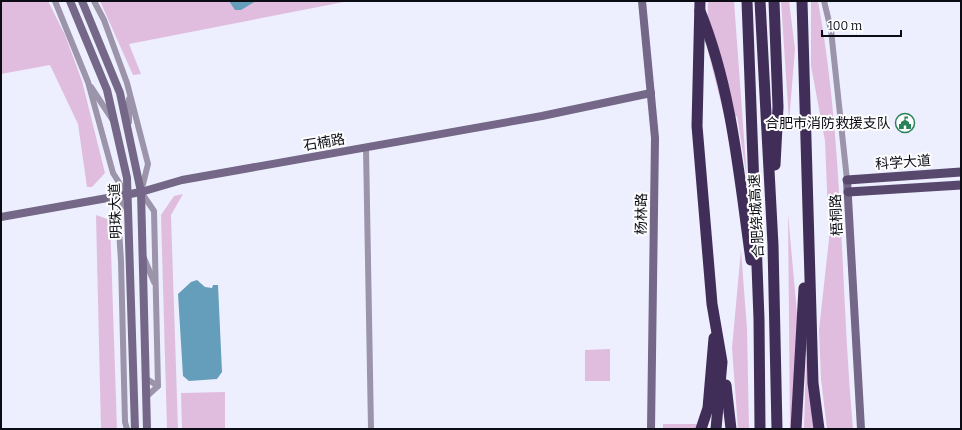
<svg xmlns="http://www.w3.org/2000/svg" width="962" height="430" font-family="Bitter,'Noto Sans SC',serif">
<rect width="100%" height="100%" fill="#edeffe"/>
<g fill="#e0bdde">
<polygon points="1,1 48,1 65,35 82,81 105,173 92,187 87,187 78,124 50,65 1,74"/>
<polygon points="100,1 349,1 129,44 141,74 133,75"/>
<polygon points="708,1 734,1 747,179 737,116 725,119 707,47"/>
<polygon points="781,1 789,1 795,49 789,122"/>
<path d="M 811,1 L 818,1 C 844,142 840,287 853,429 L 827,429 L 821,379 L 819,330 L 829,239 L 825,141 L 811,66 Z"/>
<polygon points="183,194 171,215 178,429 167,429 161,215 174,196"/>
<polygon points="788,214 798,324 793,429 790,429"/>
<polygon points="96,215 110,220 117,429 101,429"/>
<polygon points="741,250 747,329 749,429 738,429 732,348"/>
<polygon points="610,349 610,381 585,381 585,350"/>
<polygon points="806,357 813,423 814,429 804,429"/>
<polygon points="225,392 225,429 182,429 181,393"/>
<polygon points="663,424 700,424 698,429 663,429"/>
</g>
<g fill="#649ebb">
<polygon points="229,1 256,1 241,10 235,10"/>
<polygon points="197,280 205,287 212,288 213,285 218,285 222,372 217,379 189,381 183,376 178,294 191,282"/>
</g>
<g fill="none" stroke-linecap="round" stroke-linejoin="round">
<g stroke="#9c94aa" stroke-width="6">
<polyline points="55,1 88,82 113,173 127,195 118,214 121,261 125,422 127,429"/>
<polyline points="94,1 104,20 127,83 148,164 141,192 154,211 158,386 146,397"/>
<polyline points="824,1 831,30 847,180"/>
<polyline points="91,87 112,119"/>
<polyline points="129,99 129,122"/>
<polyline points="366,148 371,429"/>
<polyline points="144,258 154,282"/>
<polyline points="145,378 158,386"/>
</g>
<g stroke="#746787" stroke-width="8">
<polyline points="70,1 107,90 127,178 135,429"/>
<polyline points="82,1 120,93 141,192 147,429"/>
<polyline points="642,1 655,138 651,429"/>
<polyline points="847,180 861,429"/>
<polyline points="1,217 141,192 182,180 542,116 651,93"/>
</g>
<g stroke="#58486e" stroke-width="9">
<polyline points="847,180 961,172"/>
<polyline points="848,192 961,185"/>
</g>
<g stroke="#412e58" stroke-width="11">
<polyline points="700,1 697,126 712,304 722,362 716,429"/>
<polyline points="747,1 759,319 760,429"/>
<polyline points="760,1 773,245 777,429"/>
<polyline points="774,1 778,107 775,165"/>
<polyline points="802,1 813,383 819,429"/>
<path d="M 700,11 C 732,90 739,176 751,260"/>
<polyline points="726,385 731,429"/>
<polyline points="701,429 708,408 714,338"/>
<polyline points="796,429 804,288"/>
</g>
</g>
<defs>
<g id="civic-ring" transform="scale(1)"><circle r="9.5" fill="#fefefe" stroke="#288358" stroke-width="1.5"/><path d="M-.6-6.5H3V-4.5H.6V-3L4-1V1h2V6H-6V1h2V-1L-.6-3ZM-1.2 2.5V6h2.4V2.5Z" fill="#288358"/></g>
</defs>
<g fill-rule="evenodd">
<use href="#civic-ring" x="905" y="123"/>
</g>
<g text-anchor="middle" stroke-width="4" stroke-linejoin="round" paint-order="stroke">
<g font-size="14" fill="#0b0c14" stroke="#fefefe" text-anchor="end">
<text x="891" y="128">合肥市消防救援支队</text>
</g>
<g font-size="14" fill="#0b0c14" stroke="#fefefe">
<text transform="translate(324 142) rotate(-10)" y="5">石楠路</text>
<text transform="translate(903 162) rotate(-4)" y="5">科学大道</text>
<text transform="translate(115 211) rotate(-92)" y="5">明珠大道</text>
<text transform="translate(641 214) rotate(-89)" y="5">杨林路</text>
<text transform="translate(836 215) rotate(-93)" y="5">梧桐路</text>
<text transform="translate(756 216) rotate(-93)" y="5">合肥绕城高速</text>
</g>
</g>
<rect width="962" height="430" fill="none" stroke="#0b0c14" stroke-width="4"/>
<path d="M822 30v6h79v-6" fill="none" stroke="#0b0c14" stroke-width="2"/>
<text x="828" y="30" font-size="12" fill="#0b0c14" stroke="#fefefe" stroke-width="3" paint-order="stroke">100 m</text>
</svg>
